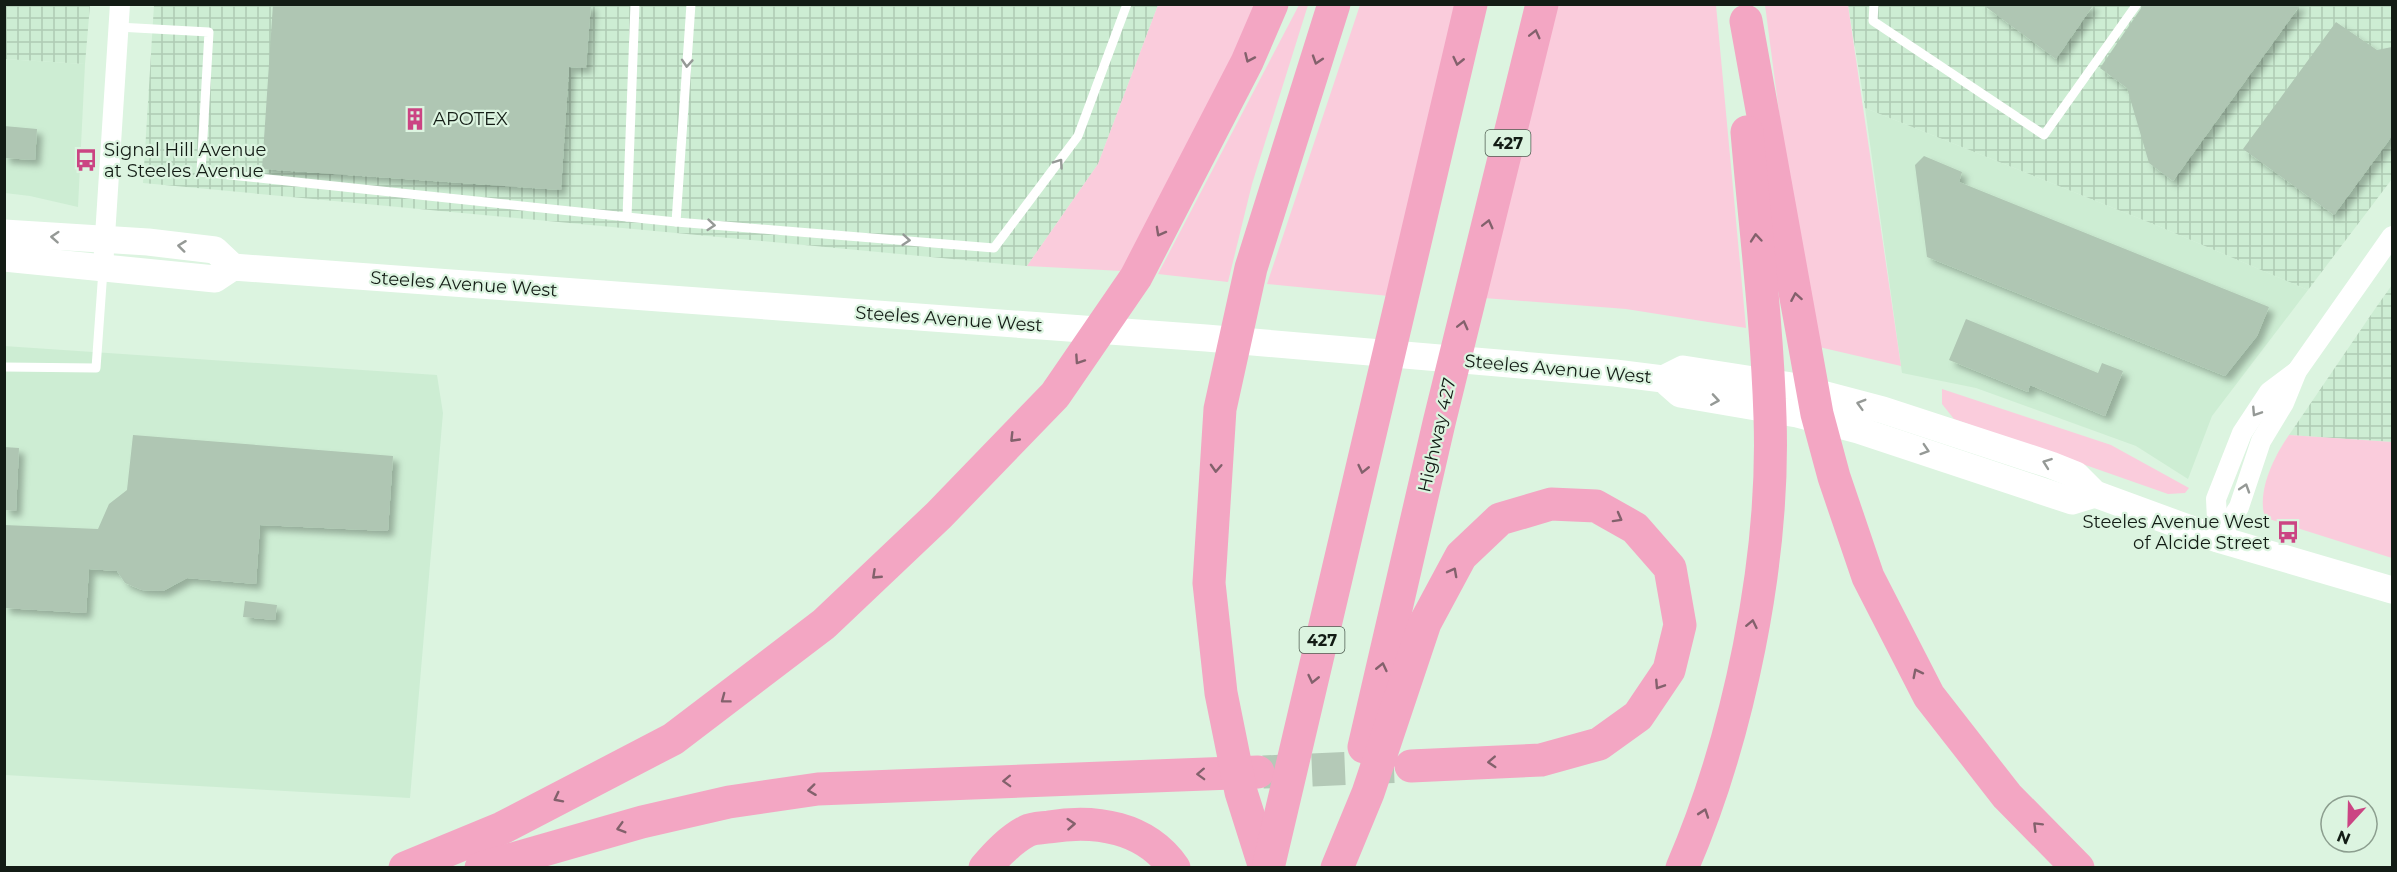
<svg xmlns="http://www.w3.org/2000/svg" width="2397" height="872" font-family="Montserrat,sans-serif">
<defs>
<pattern id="industrial-grid" width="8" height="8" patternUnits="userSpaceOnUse" patternTransform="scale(1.5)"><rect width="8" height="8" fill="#cdedd3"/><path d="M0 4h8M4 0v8" fill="none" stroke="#afcbb4"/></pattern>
<filter id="shadow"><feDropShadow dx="5.5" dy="5.5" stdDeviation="3" flood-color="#0004"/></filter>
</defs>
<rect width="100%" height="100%" fill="#dcf4e0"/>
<g fill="#cdedd3">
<polygon points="4,59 85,64 78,207 30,196 5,193"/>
<polygon points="1865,108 2158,226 2308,290 2212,416 2188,479 2136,446 1976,388 1902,373"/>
<polygon points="4,346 437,375 443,413 410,798 5,775"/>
</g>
<g fill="url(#industrial-grid)">
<polygon points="4,5 90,5 85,64 5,59"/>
<polygon points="154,5 1158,5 1098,164 1027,266 143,183"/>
<polygon points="1848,5 2392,5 2392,179 2308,290 2158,226 1865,108"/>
<polygon points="2392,285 2392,442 2289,435 2377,306"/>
</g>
<g fill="#faccdc">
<polygon points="1158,5 1256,5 1233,62 1122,271 1027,266 1098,164"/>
<polygon points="1299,5 1308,5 1252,184 1228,282 1158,274"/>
<polygon points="1360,5 1460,5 1389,296 1267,284"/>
<polygon points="1554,5 1716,5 1746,328 1626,309 1484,298"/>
<polygon points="1765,5 1848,5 1901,366 1819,347 1784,150"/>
<polygon points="1942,389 2111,445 2189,488 2185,493 2168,494 1954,419 1942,404"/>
<path d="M 2289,435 L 2392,442 L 2392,558 L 2269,519 L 2264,514 C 2258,488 2275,455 2289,435 Z"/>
</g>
<g fill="#afc6b3" filter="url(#shadow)">
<polygon points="273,4 591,4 586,68 569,67 561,190 262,169"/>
<polygon points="1982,4 2094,4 2056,59"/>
<polygon points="2144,4 2301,4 2173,181 2149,163 2127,88 2100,68"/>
<polygon points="2336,22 2377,50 2392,47 2392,136 2334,215 2243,149"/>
<polygon points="4,126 37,129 35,160 4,158"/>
<polygon points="1924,156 1962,172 1959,182 2269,307 2257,336 2225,376 1927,257 1915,165"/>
<polygon points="1966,319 2098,373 2102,363 2123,371 2105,416 2030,385 2028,392 1949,360"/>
<polygon points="133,435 393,456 388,531 260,525 256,584 187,578 163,591 142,590 125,583 117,571 89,569 86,613 4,608 4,525 98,529 109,504 127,490"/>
<polygon points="4,447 19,448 16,511 4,510"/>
<polygon points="245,601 277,605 275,620 243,617"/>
</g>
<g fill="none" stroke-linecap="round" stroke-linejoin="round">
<polyline stroke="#b4c9b7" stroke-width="33" stroke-dasharray="33 16" stroke-linecap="butt" points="1263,772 1403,766"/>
<g stroke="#fff" stroke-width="9">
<polyline points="691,4 676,222 994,248 1078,136 1127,4"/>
<polyline points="1874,4 1873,21 2044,135 2137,4"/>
<polyline points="118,27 209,32 201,172 627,217 635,4"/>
<polyline points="627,217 676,222"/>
<polyline points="4,367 96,368 103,270"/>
</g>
<g stroke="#fff" stroke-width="20">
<polyline points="103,267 120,4"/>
<polyline points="2218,539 2239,507 2261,441 2284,403 2297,371 2392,236"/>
<polyline points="2218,539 2216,499 2242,433 2269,392 2297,371"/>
</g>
<g stroke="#fff" stroke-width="27">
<polyline points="4,233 148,242 215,250 233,267"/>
<polyline points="4,258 215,279 233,267 1206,338 1615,373 1663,379 1680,394 1797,414 1858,430 2072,501 2095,494"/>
<polyline points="1663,379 1683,369 1792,386 1883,410 2051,465 2076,475 2095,494 2218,539 2392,590"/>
</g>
<g stroke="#f3a6c3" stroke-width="33">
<polyline points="1746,21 1817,414 1834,477 1868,577 1929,696 2007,796 2078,868"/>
<polyline points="1364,747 1439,423 1542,4"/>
<polyline points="405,868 502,828 673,739 824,624 939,515 1055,395 1136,277 1247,62 1272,4"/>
<polyline points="481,868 642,822 729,802 818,789 1258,772"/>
<path d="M 985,868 C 997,854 1010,840 1027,831 C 1033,828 1042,828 1049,827 C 1095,819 1146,827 1174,868"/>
<polyline points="1265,868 1241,792 1221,693 1209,583 1220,409 1251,268 1334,4"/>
<polyline points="1268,868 1471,4"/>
<polyline points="1337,868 1368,793 1425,623 1461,556 1500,519 1551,504 1596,506 1635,528 1670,568 1680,625 1669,670 1638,716 1599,744 1541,760 1411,766"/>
<path d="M 1682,868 C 1739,736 1775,560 1770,417 C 1767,322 1755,227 1747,132"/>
</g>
</g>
<defs><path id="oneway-chevron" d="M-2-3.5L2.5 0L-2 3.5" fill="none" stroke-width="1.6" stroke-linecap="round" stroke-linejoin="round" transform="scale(1.5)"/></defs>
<g stroke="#83616c">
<use href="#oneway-chevron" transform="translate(1535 34) rotate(-76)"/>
<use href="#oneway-chevron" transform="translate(1249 58) rotate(114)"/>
<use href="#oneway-chevron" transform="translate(1317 60) rotate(108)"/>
<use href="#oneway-chevron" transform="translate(1458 61) rotate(103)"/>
<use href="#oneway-chevron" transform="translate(1488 224) rotate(-76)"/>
<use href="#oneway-chevron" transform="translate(1160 232) rotate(119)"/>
<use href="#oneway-chevron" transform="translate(1756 238) rotate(-95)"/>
<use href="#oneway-chevron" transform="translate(1796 297) rotate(-100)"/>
<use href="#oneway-chevron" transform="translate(1463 325) rotate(-76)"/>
<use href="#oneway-chevron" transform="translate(1079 360) rotate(124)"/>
<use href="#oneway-chevron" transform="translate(1014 438) rotate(134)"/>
<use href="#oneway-chevron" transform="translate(1216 468) rotate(93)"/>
<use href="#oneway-chevron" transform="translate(1363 469) rotate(103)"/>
<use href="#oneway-chevron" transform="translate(1618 518) rotate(29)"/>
<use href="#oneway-chevron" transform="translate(1453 572) rotate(-62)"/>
<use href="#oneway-chevron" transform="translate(876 575) rotate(137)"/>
<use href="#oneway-chevron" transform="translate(1752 624) rotate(-78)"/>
<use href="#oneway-chevron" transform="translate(1382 667) rotate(-77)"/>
<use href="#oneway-chevron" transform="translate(1917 673) rotate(-117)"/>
<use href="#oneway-chevron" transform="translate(1313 679) rotate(103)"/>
<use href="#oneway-chevron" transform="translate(1659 685) rotate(123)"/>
<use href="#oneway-chevron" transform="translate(725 699) rotate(143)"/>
<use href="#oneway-chevron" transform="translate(1492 762) rotate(177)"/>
<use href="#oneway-chevron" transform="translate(1201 774) rotate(178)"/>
<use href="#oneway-chevron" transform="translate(1007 781) rotate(178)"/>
<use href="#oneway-chevron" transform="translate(812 790) rotate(173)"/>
<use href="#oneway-chevron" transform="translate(558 798) rotate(153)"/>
<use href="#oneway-chevron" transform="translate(1704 813) rotate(-71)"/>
<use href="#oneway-chevron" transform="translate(1071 824) rotate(-4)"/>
<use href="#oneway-chevron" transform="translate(2037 826) rotate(-135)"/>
<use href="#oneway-chevron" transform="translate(621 828) rotate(164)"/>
</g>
<g stroke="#959996">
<use href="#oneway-chevron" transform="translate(687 63) rotate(94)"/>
<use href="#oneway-chevron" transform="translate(1059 163) rotate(-55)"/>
<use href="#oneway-chevron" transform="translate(711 225) rotate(5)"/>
<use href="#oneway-chevron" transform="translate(55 237) rotate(-176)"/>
<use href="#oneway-chevron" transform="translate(906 240) rotate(5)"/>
<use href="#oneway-chevron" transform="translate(182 246) rotate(-173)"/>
<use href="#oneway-chevron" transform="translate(1715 400) rotate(9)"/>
<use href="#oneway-chevron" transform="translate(1861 404) rotate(-164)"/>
<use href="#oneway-chevron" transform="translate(2256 412) rotate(123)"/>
<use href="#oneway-chevron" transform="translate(1925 450) rotate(18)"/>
<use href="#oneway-chevron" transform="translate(2047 463) rotate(-160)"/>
<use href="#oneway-chevron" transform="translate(2245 488) rotate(-72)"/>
</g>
<defs>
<g id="building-bare" transform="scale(1.8)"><path d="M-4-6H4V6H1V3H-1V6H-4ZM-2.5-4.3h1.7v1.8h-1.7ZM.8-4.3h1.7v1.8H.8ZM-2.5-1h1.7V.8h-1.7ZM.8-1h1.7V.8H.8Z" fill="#cb4483" stroke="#dcf4e0" stroke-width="2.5" paint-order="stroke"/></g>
<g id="bus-bare" transform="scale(1.8)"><path d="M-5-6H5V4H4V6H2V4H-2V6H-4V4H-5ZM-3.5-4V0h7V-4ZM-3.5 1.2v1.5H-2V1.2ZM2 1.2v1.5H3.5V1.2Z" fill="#cb4483" stroke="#dcf4e0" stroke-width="2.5" paint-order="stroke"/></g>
</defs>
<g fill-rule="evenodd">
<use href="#building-bare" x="415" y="119"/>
<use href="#bus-bare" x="86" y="160"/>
<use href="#bus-bare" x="2288" y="532"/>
</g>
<g text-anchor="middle" stroke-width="4.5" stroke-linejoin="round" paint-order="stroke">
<g fill="#dcf4e0" stroke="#4f5d52" stroke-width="1.5">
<rect x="1485.5" y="130" width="45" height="26" rx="4.5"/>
<rect x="1299.5" y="627" width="45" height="26" rx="4.5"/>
</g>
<g font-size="16" font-weight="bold" fill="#131c15">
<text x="1508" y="149">427</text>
<text x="1322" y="646">427</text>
</g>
<g font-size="18" fill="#131c15" stroke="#dcf4e0" text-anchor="start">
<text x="433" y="125">APOTEX</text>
<text x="104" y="156">Signal Hill Avenue<tspan x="104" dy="21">at Steeles Avenue</tspan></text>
<text x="2270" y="528" text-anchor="end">Steeles Avenue West<tspan x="2270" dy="21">of Alcide Street</tspan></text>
</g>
<g font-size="18" fill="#131c15" stroke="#dcf4e0">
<text transform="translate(464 284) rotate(4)" y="6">Steeles Avenue West</text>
<text transform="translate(949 319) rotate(4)" y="6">Steeles Avenue West</text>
<text transform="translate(1558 369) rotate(5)" y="6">Steeles Avenue West</text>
<text transform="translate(1437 435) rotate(-77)" y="6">Highway 427</text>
</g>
</g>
<rect width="2397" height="872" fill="none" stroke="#131c15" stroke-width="12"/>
<g transform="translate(2349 824) rotate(202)"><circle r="28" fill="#dcf4e0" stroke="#8c9e8f" stroke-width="1.5"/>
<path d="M0-4.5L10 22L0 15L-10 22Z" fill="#cb4483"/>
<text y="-9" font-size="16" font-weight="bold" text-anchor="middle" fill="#131c15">N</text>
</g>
</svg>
